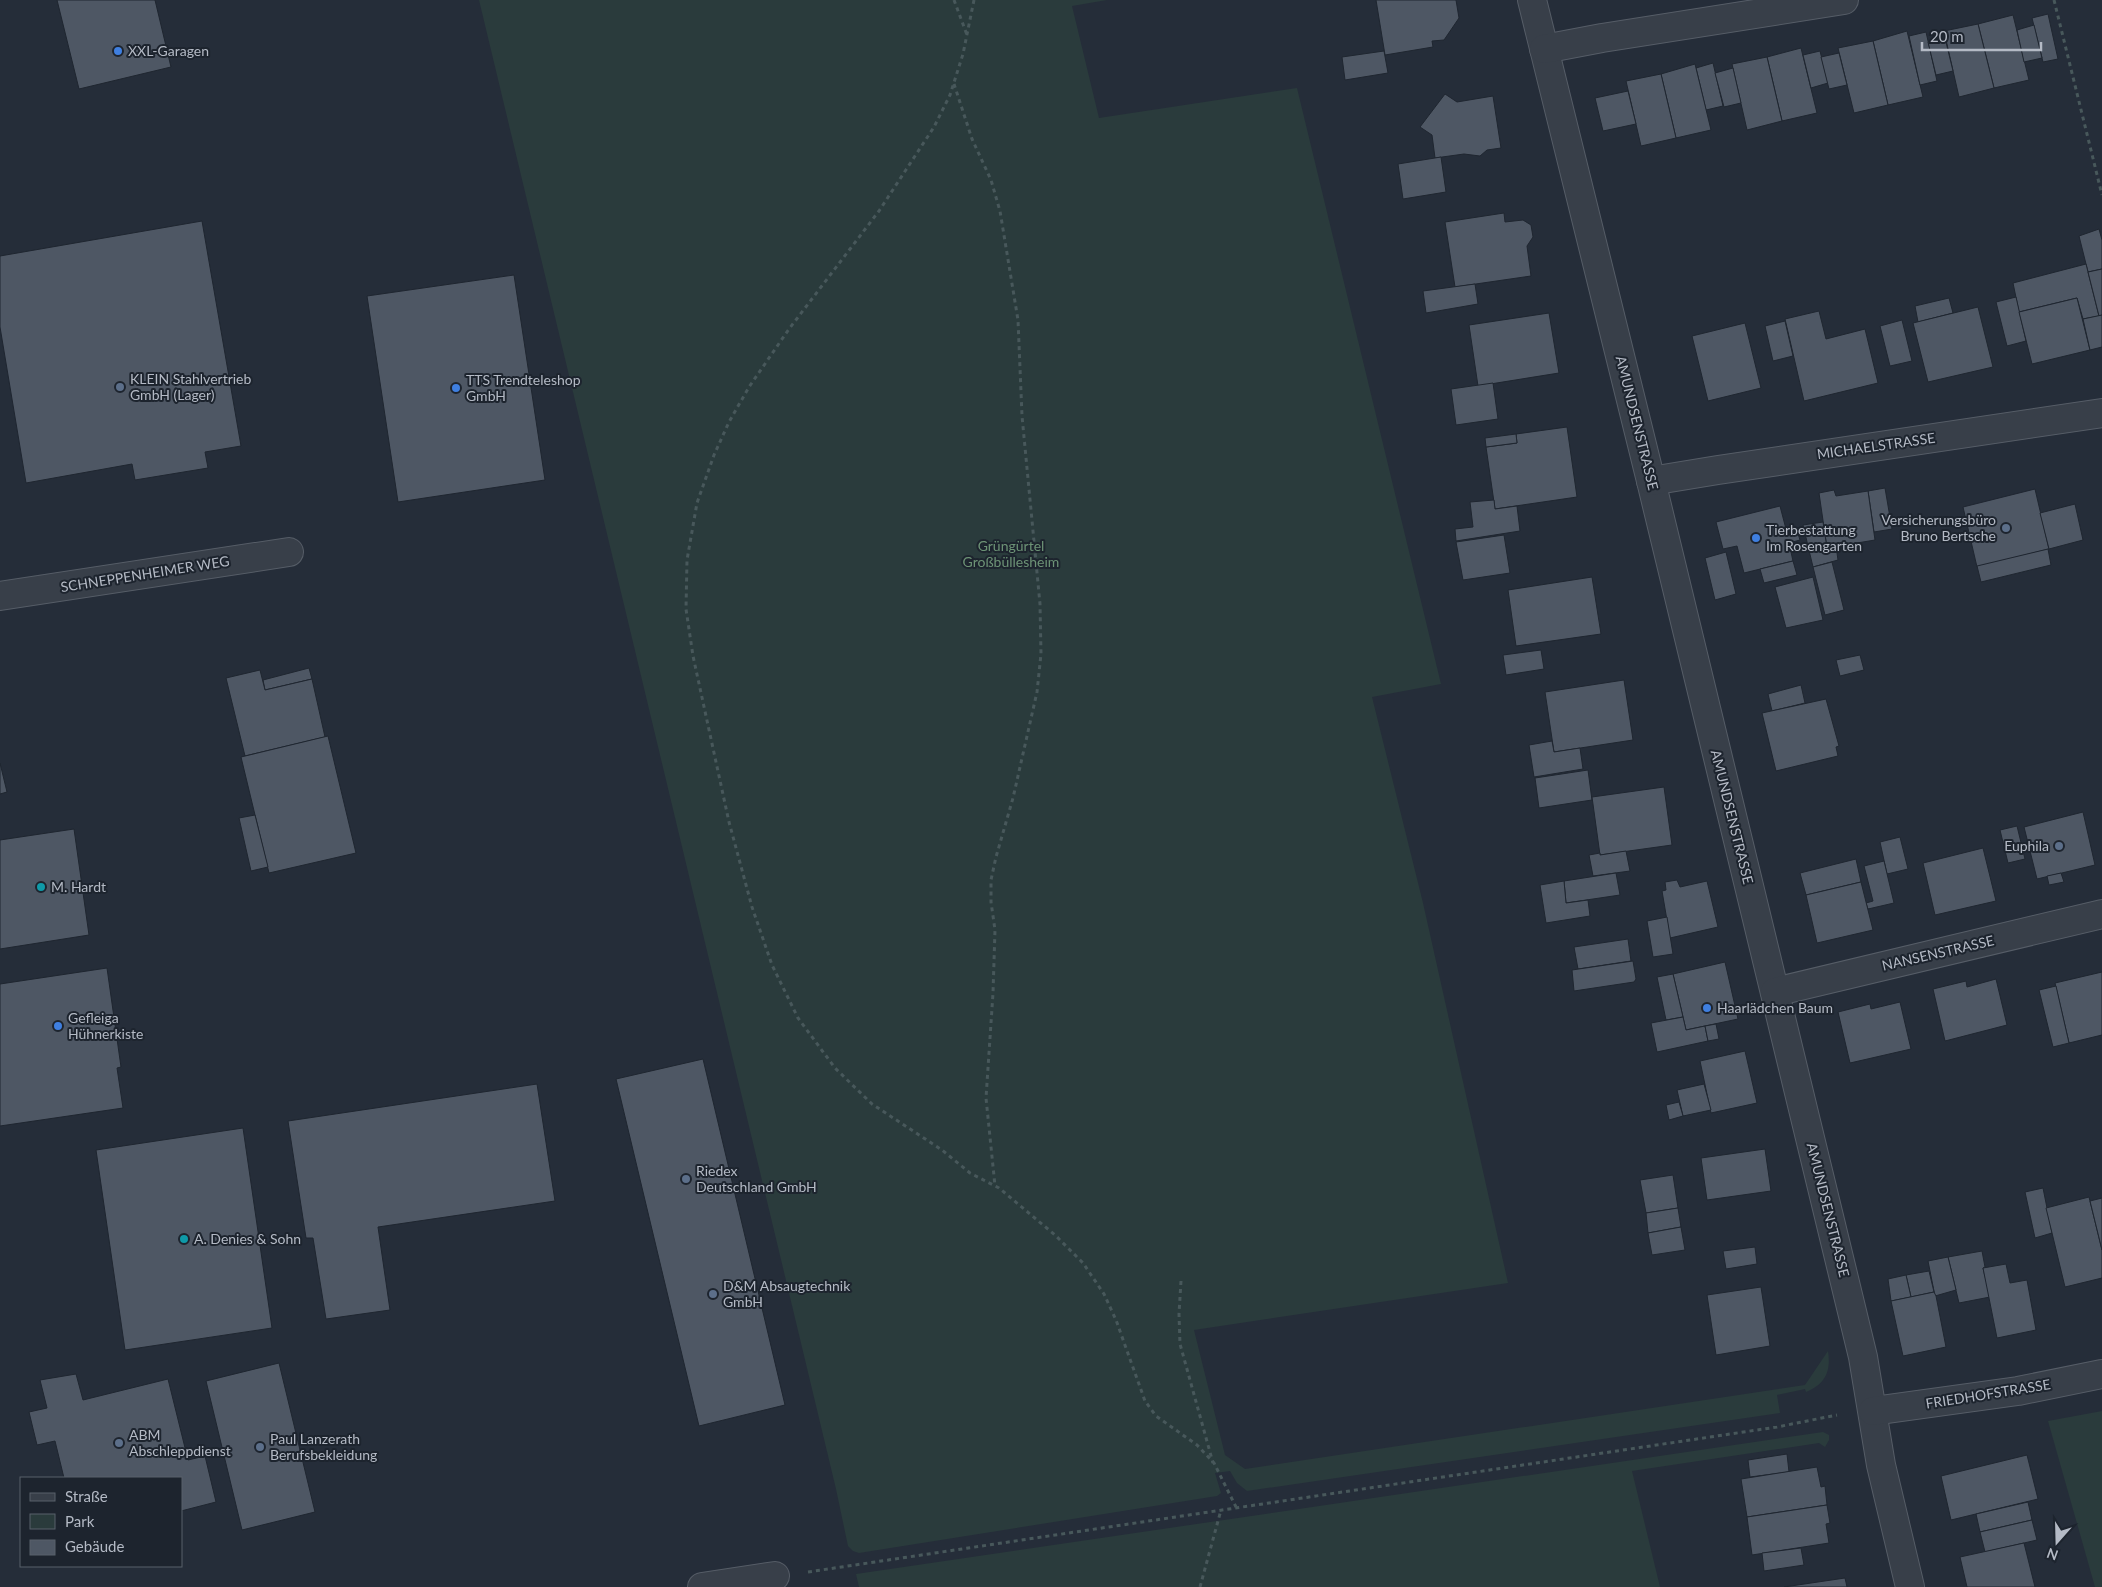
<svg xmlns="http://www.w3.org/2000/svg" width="2102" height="1587" font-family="Lato,sans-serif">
<rect width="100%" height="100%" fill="#252d39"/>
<g fill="#2a3b3c">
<path d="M 479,0 L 1107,0 L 1072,6 L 1099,118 L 1297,88 L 1441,684 L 1372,697 L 1423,903 L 1508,1283 L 1194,1330 L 1225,1455 L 1245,1469 L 1805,1385 L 1828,1351 C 1831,1371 1826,1384 1806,1392 L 1805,1389 L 1777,1395 L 1780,1413 L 1247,1491 L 1237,1483 L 1230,1471 L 1215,1473 L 1221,1493 L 1217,1496 L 859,1553 L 853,1551 L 848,1546 L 836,1489 Z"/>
<polygon points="2102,1411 2102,1587 2095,1587 2048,1421"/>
<polygon points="1823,1432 1829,1435 1829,1440 1825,1447 1819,1443 1632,1471 1660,1587 859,1587 856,1574"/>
</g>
<g fill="#4e5764" stroke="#1f2630">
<polygon points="57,0 155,0 171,67 79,89"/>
<polygon points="1376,0 1456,0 1459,18 1444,40 1432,41 1433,47 1385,55"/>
<polygon points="2048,14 2058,59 2043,62 2032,18"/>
<polygon points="2013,15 2029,80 1994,88 1978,24"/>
<polygon points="1978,24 1994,88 1959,97 1944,31"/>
<polygon points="2034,25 2042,58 2024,62 2017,30"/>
<polygon points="1907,31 1923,97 1888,105 1873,41"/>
<polygon points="1926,32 1937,81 1920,85 1909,36"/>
<polygon points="1945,38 1953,71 1936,75 1928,42"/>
<polygon points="1873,41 1888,105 1854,113 1838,48"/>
<polygon points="1801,48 1817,113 1782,121 1767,57"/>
<polygon points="1384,51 1388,73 1345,80 1342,57"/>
<polygon points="1820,51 1828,83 1811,88 1803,55"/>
<polygon points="1839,53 1847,85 1829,89 1821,57"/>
<polygon points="1767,57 1782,121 1747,130 1732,64"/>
<polygon points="1713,63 1723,106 1706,110 1696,68"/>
<polygon points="1695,64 1711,130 1676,138 1661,74"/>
<polygon points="1733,68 1741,103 1724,107 1715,73"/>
<polygon points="1661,74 1676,138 1641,146 1626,81"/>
<polygon points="1628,91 1636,124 1603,131 1595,98"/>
<polygon points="1445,94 1457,102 1493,96 1501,148 1487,150 1480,156 1464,154 1435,158 1432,135 1420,127"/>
<polygon points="1441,157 1446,192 1403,199 1398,164"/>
<polygon points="1504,213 1505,222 1523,220 1531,225 1533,237 1527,246 1531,276 1455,287 1445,222"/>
<polygon points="202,221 241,446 205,452 208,468 135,480 132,464 26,483 0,327 0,256"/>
<polygon points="2099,229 2102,240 2102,269 2088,272 2079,236"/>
<polygon points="2086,264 2099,316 2083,319 2077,298 2019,312 2013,283"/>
<polygon points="2102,269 2102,315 2099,316 2088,272"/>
<polygon points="514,275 545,480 398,502 367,296"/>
<polygon points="1475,284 1478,304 1426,313 1423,291"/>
<polygon points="2016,297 2026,341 2007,346 1996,302"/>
<polygon points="1949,298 1953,313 1918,322 1915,306"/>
<polygon points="2077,298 2090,350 2032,364 2019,312"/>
<polygon points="1978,307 1993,367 1928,382 1913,323"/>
<polygon points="1819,311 1826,339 1865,329 1878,383 1804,401 1785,319"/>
<polygon points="1549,313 1559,373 1478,386 1469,325"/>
<polygon points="2102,315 2102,347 2090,350 2083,319"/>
<polygon points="1902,320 1912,361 1890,366 1880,326"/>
<polygon points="1785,321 1793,356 1773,361 1765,326"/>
<polygon points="1745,323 1761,388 1708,401 1692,336"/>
<polygon points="1493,383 1498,419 1456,425 1451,389"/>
<polygon points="1567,427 1577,497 1495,509 1486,447 1517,443 1516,434"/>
<polygon points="1516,434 1517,443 1486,447 1485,438"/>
<polygon points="1885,488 1892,529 1874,532 1868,491"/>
<polygon points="2035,489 2049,549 1977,567 1963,507"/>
<polygon points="1834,490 1836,496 1868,491 1875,540 1827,548 1819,493"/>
<polygon points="1494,500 1495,509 1517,506 1520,531 1456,541 1455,529 1473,527 1470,502"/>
<polygon points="2075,504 2083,540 2049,549 2040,513"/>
<polygon points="1780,506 1786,529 1796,527 1800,540 1789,543 1793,561 1744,573 1737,546 1723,549 1716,522"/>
<polygon points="1823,522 1827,548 1836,546 1838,560 1813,567 1803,525"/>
<polygon points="1504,535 1510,573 1463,580 1456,542"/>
<polygon points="2048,549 2051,565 1981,582 1977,566"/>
<polygon points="1726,552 1736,594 1715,600 1705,558"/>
<polygon points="1793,561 1797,575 1764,583 1760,569"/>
<polygon points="1832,562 1844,610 1825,615 1813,567"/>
<polygon points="1592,577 1601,634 1516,646 1508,590"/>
<polygon points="1813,577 1823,620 1786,628 1775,587"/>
<polygon points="1541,650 1544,669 1506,675 1503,655"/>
<polygon points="1860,655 1864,670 1840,676 1836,660"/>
<polygon points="309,668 312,679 265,690 263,680"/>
<polygon points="260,670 265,690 312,679 325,737 245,756 226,678"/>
<polygon points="1624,680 1633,740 1554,752 1545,692"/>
<polygon points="1801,685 1805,703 1772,711 1768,694"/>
<polygon points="1826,699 1839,746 1836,747 1838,756 1776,771 1762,713"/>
<polygon points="328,736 356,853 269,873 241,757"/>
<polygon points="1552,741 1554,752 1580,748 1583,769 1534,777 1529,745"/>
<polygon points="0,763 7,792 0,794"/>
<polygon points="1588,770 1592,800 1539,808 1535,778"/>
<polygon points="1664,787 1672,845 1600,855 1592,797"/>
<polygon points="2083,812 2095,865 2037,879 2024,827"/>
<polygon points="255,815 268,867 251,871 239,818"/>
<polygon points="2017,826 2025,859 2008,863 2000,830"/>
<polygon points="74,829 89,935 0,949 0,840"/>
<polygon points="1900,837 1908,869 1887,874 1880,842"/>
<polygon points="1983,848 1996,901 1935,915 1923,863"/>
<polygon points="1626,851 1630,871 1593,876 1589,855 1600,853 1600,855"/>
<polygon points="1856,859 1861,882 1806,895 1800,873"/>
<polygon points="1884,861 1894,903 1868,909 1866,903 1873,901 1864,866"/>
<polygon points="1616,873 1620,895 1566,903 1564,881"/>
<polygon points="2061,873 2064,882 2049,885 2047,876"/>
<polygon points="1677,880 1680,887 1707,881 1718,927 1670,938 1662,891 1666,890 1665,882"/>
<polygon points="1564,881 1566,903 1588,900 1590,916 1546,923 1540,885"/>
<polygon points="1861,882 1873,930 1817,943 1806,895"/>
<polygon points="1667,917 1673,954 1653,957 1647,921"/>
<polygon points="1628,939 1631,961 1578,969 1574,947"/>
<polygon points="1633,961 1636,979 1634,982 1574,991 1572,970"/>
<polygon points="1725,962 1738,1019 1686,1030 1673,974"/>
<polygon points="107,968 121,1067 117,1068 123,1108 0,1126 0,984"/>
<polygon points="2102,972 2102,1035 2069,1043 2055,983"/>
<polygon points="1673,974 1683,1017 1666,1020 1657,977"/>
<polygon points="1996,979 2007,1025 1945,1041 1933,989 1966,981 1967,987"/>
<polygon points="2056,986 2069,1043 2053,1047 2039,990"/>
<polygon points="1900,1002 1911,1049 1850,1063 1838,1012 1870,1004 1871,1009"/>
<polygon points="1683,1017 1686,1030 1705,1026 1708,1041 1657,1052 1651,1023"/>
<polygon points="1716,1024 1719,1039 1708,1041 1705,1026"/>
<polygon points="1745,1051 1757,1103 1711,1113 1700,1061"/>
<polygon points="703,1059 785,1405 699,1426 616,1079"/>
<polygon points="537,1084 555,1201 378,1227 390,1310 326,1319 313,1238 306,1238 288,1121"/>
<polygon points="1704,1084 1711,1110 1683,1116 1677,1090"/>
<polygon points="1679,1102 1683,1116 1669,1120 1666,1105"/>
<polygon points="243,1128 272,1328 125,1350 96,1150"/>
<polygon points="1765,1149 1771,1191 1707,1200 1701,1158"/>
<polygon points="1673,1175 1678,1208 1646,1213 1640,1180"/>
<polygon points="2043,1188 2052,1233 2035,1238 2025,1192"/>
<polygon points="2089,1197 2102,1250 2102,1278 2065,1287 2046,1208"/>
<polygon points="2102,1198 2102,1250 2090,1201"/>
<polygon points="1678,1208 1681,1227 1648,1233 1646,1213"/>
<polygon points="1681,1227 1685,1250 1652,1255 1648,1233"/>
<polygon points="1755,1247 1757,1264 1726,1269 1723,1251"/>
<polygon points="1982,1251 1985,1267 1983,1268 1990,1297 1959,1303 1948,1257"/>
<polygon points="1948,1257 1956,1290 1935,1296 1928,1261"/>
<polygon points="2006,1264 2010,1283 2027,1280 2036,1330 1997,1338 1983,1268"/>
<polygon points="1929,1271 1934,1292 1911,1297 1906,1275"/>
<polygon points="1906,1275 1911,1297 1891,1301 1888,1279"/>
<polygon points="1761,1287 1770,1346 1716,1355 1707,1295"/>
<polygon points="1934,1292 1936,1296 1946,1347 1903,1356 1891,1301"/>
<polygon points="279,1363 315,1512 242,1530 206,1381"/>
<polygon points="76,1374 83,1400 168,1379 188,1460 205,1456 216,1502 181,1511 181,1478 64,1478 55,1441 37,1445 29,1412 47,1408 40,1380"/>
<polygon points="1787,1454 1789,1472 1750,1477 1748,1460"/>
<polygon points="2027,1455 2038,1499 1951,1520 1941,1476"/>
<polygon points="1817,1467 1821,1487 1825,1486 1827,1505 1747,1517 1741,1479"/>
<polygon points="2028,1502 2032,1520 1980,1532 1976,1514"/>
<polygon points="1827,1505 1830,1523 1826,1524 1829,1543 1752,1555 1747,1517"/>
<polygon points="2032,1520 2037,1540 1985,1552 1980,1532"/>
<polygon points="2024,1543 2035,1587 1967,1587 1960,1557"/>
<polygon points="1801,1548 1804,1565 1764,1571 1762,1553"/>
<polygon points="1845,1578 1847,1587 1784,1587"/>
</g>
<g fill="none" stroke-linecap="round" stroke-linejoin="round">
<g stroke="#565d67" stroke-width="30">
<g id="street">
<polyline points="1532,0 1651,481 1863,1357 1881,1465 1910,1587"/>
<polyline points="1544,49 1602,38 1844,0"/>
<polyline points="1651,481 1718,470 2102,413"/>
<polyline points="0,596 289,552"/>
<polyline points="1775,992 2102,914"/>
<polyline points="1873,1411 2018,1391 2102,1374"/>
<polyline points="702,1587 775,1576"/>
</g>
</g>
<g stroke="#48585b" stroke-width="3" stroke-dasharray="4 4" stroke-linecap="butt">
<polyline points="954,0 967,35"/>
<polyline points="974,0 963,54 950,95 934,127 879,211 789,329 749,387 729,422 714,455 697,503 687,560 686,609 693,656 729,822 752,907 772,965 798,1018 835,1068 872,1104 942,1150 970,1173 999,1188 1055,1235 1083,1263 1104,1294 1116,1320 1145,1401 1156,1416 1197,1445 1214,1463 1236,1507"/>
<polyline points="2054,0 2102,195"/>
<polyline points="954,84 972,139 991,180 1000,211 1018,320 1022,416 1040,604 1041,654 1037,692 1013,798 996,857 991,880 991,902 995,930 993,993 986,1098 995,1186"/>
<polyline points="1181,1281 1179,1314 1180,1344 1213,1463"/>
<polyline points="808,1572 1777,1427 1837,1415"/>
<polyline points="1200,1587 1221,1510"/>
</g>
<use href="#street" stroke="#383f49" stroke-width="28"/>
</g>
<g fill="#3f7fe0" stroke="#1d242e" stroke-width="2">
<circle cx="118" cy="51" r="5"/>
<circle cx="456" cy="388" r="5"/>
<circle cx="1756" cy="538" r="5"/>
<circle cx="1707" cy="1008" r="5"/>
<circle cx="58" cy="1026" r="5"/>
</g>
<g fill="#5c6f8a" stroke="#1d242e" stroke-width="2">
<circle cx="120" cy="387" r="5"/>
<circle cx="2006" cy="528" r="5"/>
<circle cx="2059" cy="846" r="5"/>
<circle cx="686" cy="1179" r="5"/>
<circle cx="713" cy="1294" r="5"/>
<circle cx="119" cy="1443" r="5"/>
<circle cx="260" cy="1447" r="5"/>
</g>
<g fill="#0f9aa8" stroke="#1d242e" stroke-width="2">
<circle cx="41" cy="887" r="5"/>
<circle cx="184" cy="1239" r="5"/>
</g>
<g text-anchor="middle" stroke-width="4" stroke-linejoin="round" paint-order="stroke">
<g font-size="14" fill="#b4bac5" stroke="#1d242e" text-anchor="start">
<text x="128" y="56">XXL-Garagen</text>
<text x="130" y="384">KLEIN Stahlvertrieb<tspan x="130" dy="16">GmbH (Lager)</tspan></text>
<text x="466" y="385">TTS Trendteleshop<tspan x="466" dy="16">GmbH</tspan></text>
<text x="1996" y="525" text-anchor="end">Versicherungsbüro<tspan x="1996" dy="16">Bruno Bertsche</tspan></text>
<text x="1766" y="535">Tierbestattung<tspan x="1766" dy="16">Im Rosengarten</tspan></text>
<text x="2049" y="851" text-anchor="end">Euphila</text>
<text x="51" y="892">M. Hardt</text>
<text x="1717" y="1013">Haarlädchen Baum</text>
<text x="68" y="1023">Gefleiga<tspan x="68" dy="16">Hühnerkiste</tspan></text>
<text x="696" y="1176">Riedex<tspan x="696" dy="16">Deutschland GmbH</tspan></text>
<text x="194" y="1244">A. Denies &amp; Sohn</text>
<text x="723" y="1291">D&amp;M Absaugtechnik<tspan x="723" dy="16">GmbH</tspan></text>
<text x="129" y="1440">ABM<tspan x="129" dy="16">Abschleppdienst</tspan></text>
<text x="270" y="1444">Paul Lanzerath<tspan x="270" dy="16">Berufsbekleidung</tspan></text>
</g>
<g font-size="14" fill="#b4bac5" stroke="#1d242e">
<text transform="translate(1637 423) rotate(76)" y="5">AMUNDSENSTRASSE</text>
<text transform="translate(1876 446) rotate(-8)" y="5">MICHAELSTRASSE</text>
<text transform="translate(145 574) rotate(-9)" y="5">SCHNEPPENHEIMER WEG</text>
<text transform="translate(1732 817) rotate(76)" y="5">AMUNDSENSTRASSE</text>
<text transform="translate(1938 953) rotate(-13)" y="5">NANSENSTRASSE</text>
<text transform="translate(1828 1210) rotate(76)" y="5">AMUNDSENSTRASSE</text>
<text transform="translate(1988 1394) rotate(-9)" y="5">FRIEDHOFSTRASSE</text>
</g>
<g font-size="14" fill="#6d9376" stroke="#1d242e">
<text x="1011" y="551">Grüngürtel<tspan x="1011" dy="16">Großbüllesheim</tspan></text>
</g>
</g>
<rect x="20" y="1477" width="162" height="90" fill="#1d242e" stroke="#59606a"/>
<rect x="30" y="1493" width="25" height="8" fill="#383f49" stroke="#59606a"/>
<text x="65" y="1502" font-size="15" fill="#b4bac5">Straße</text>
<rect x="30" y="1514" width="25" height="15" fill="#2a3b3c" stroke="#59606a"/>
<text x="65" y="1527" font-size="15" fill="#b4bac5">Park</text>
<rect x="30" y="1540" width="25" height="15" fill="#4e5764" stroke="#59606a"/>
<text x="65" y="1552" font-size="15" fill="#b4bac5">Gebäude</text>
<g transform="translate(2057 1542) rotate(200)" stroke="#1d242e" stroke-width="4" paint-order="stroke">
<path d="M0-4L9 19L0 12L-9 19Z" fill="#b4bac5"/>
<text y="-8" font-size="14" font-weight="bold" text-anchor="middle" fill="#b4bac5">N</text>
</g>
<path d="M1922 42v8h119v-8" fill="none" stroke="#b4bac5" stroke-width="2.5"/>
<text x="1930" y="42" font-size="15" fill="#b4bac5" stroke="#1d242e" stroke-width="4" paint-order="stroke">20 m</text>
</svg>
